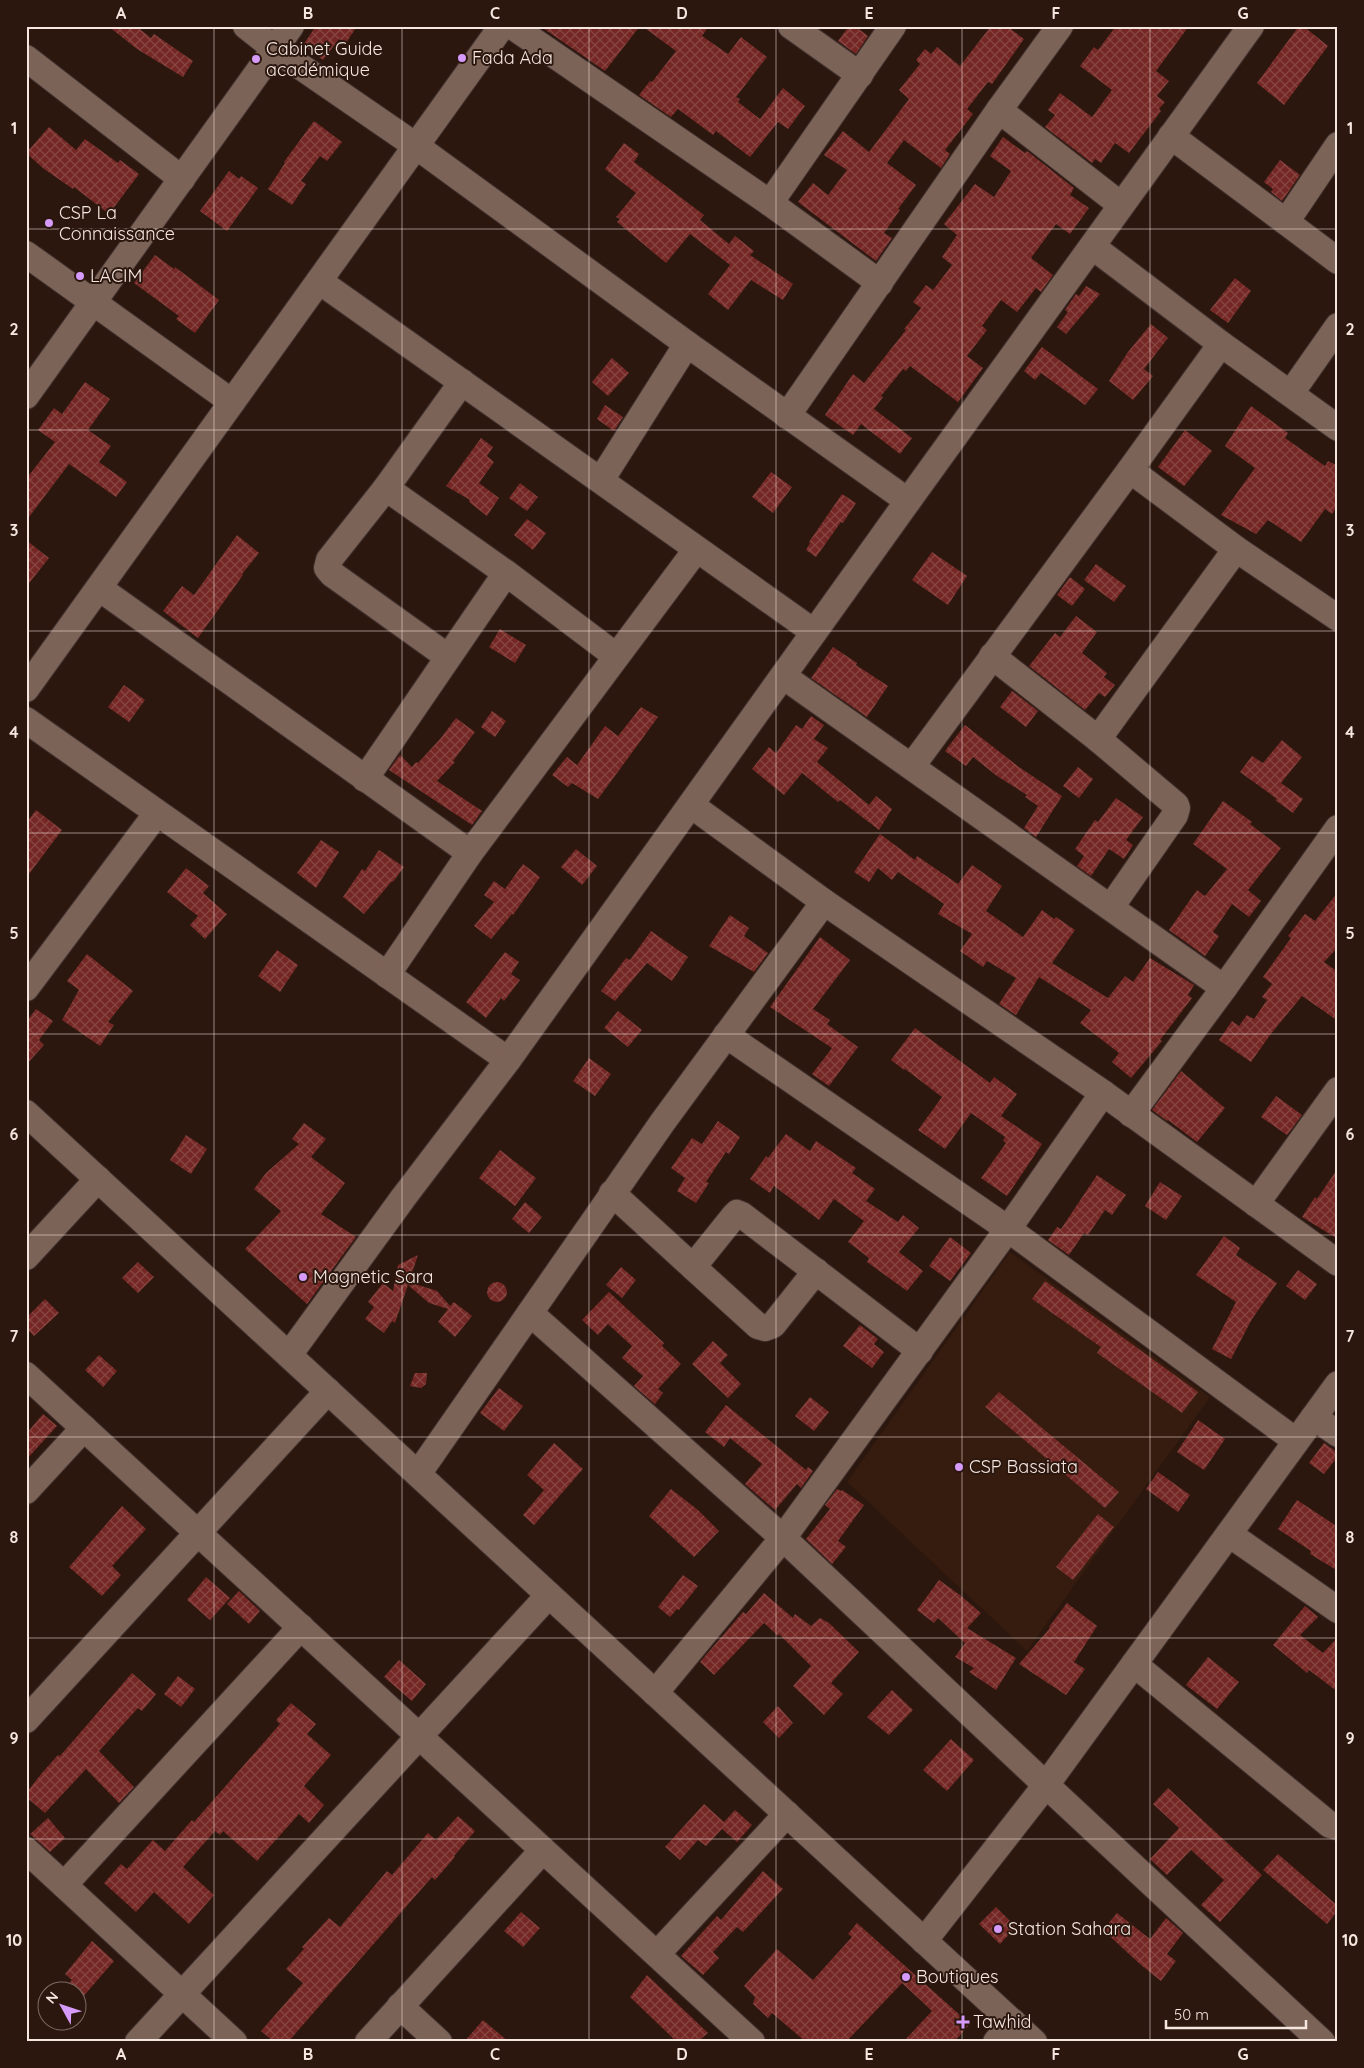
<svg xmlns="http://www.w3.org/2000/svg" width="1364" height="2068" font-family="Quicksand,sans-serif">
<defs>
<pattern id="building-cross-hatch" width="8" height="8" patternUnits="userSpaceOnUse" patternTransform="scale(1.25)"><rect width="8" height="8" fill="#742724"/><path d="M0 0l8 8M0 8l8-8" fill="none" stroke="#884643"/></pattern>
</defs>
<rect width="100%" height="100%" fill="#2b170e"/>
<polygon fill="#361b0f" points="1010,1252 1210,1397 1027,1651 847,1482"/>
<g fill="url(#building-cross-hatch)">
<polygon points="108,26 136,26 151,38 154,34 193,61 183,77 137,49"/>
<polygon points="316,26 357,26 346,43 339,39 323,60 303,45"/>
<polygon points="540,26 640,26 605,71"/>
<polygon points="642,26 709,26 702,36 728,54 741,37 767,57 736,97 740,99 738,102 760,119 783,88 805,106 788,129 778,122 750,157 716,131 713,135 678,109 671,117 639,95 650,81 652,82 676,51"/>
<polygon points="849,26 855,26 868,36 856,54 838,41"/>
<polygon points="991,26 1007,26 1024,39 992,84 988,82 967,109 973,114 945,150 950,154 941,168 904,140 887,163 916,185 898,209 900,210 884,233 892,238 876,261 798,202 813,183 828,195 847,170 824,155 843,131 869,152 909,99 899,90 920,64 916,60 925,49 931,54 937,47 960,66"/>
<polygon points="1116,26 1189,26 1156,71 1169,81 1157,96 1165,102 1159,109 1161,111 1129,153 1115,143 1101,163 1095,159 1092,163 1045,127 1055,115 1048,110 1060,93 1092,117 1112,90 1080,66 1094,47 1098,50"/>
<polygon points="1299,26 1303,26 1328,46 1284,105 1257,83"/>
<polygon points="314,121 342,142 327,161 320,156 301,181 306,184 292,205 268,189 285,163 284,162"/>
<polygon points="49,127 76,150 85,139 118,163 120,160 139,174 109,214 74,187 73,189 44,169 26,153"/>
<polygon points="1003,137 1025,153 1027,151 1074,188 1070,195 1089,208 1070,234 1056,224 1031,258 1053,275 1041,292 1036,288 1017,312 1001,300 982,326 987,330 967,356 983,368 958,402 910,366 906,371 903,369 881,396 883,397 874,409 912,438 900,454 861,424 853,435 825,415 853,374 864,383 906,330 904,329 921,308 913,302 926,285 933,290 952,265 942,257 957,235 944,224 975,184 994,197 1011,171 990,156"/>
<polygon points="624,143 639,154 634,162 704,215 700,220 729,244 735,236 754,251 750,255 793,284 783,300 751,280 728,310 708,294 730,265 690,234 666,263 617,222 620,219 616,217 636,193 605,169"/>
<polygon points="1280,160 1300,175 1282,201 1271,192 1273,189 1264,182"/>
<polygon points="229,171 239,179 241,176 258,188 227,231 200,211"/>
<polygon points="155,255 174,269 175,267 219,300 195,333 176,319 179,316 134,283"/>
<polygon points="1235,278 1251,291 1228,323 1210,310"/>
<polygon points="1086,286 1100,294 1066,334 1057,327 1068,312 1065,310 1076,294 1079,296"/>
<polygon points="1151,324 1168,338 1144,369 1153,376 1133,400 1109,381 1128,352"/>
<polygon points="1042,347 1098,389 1085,405 1041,373 1035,380 1024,371"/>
<polygon points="612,358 629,373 608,396 592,382"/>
<polygon points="85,382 110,399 88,430 111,446 99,462 127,482 116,497 69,464 26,521 26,479 55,442 38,430 54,408 62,414"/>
<polygon points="605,405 623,417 614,431 597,419"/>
<polygon points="1251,406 1288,433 1285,438 1325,466 1328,461 1338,466 1338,504 1332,514 1325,509 1301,542 1268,520 1256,534 1221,515 1255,468 1225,446"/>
<polygon points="1185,430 1212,451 1184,486 1158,467"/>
<polygon points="481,438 493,447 487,456 494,462 479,483 499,498 487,516 469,502 470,500 446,486"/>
<polygon points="771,472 792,487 773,513 752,497"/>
<polygon points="520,483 538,497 527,511 509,498"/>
<polygon points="842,494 856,503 843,523 841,522 816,557 806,550 810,543 809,542"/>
<polygon points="527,519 546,533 533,550 514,535"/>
<polygon points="237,535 259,553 242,574 243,575 198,638 163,611 182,586 194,595"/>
<polygon points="26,540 49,558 26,587"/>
<polygon points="932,552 967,576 948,605 912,580"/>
<polygon points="1096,564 1126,586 1114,602 1084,580"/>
<polygon points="1070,577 1085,589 1072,606 1057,595"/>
<polygon points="1076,616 1097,632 1082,653 1107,673 1104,677 1115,685 1105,697 1099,693 1085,710 1029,666 1055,633 1060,637"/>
<polygon points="500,629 526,645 515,663 489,647"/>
<polygon points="833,647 857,663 856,665 888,686 867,717 811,678"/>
<polygon points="124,685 145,700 129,722 108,707"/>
<polygon points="1012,691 1038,711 1026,727 1000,707"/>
<polygon points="641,707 658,717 598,799 572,783 568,787 552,775 567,757 577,765 605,726 618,736"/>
<polygon points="492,711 506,721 495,737 481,727"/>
<polygon points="811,716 824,725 814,739 828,748 817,762 869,805 876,796 892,809 879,830 840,800 838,802 802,773 784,795 752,769 769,747 776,753 796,725 802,729"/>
<polygon points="456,718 475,732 453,761 455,762 437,781 482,811 472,825 389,770 400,755 412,767 416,762 418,763 440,739"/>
<polygon points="965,725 1019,767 1062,796 1036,837 1024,828 1038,806 1025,797 1027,795 997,776 973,757 966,766 945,751"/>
<polygon points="1282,740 1302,757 1281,783 1303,799 1293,813 1275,800 1277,799 1240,772 1252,756 1263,763"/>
<polygon points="1078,767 1093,779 1079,798 1063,786"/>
<polygon points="1116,798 1143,817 1126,840 1133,845 1124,859 1109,849 1091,876 1077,866 1084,856 1075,849 1095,820 1098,822"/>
<polygon points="1223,801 1252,822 1250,824 1281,848 1248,890 1261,901 1249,917 1232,904 1213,932 1219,936 1205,956 1169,930 1197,890 1205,896 1227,869 1193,844"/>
<polygon points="36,810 62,830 26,878 26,823"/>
<polygon points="880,834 915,860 917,856 958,884 972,865 1002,886 986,911 1023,937 1042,910 1054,919 1056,917 1075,930 1052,963 1108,998 1125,976 1133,982 1150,958 1194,985 1188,995 1192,998 1160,1040 1162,1041 1131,1078 1112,1062 1119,1053 1080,1023 1091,1010 1039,977 1016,1015 999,1004 1016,978 987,961 983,967 960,951 972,934 938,914 944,904 898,872 892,880 878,868 869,882 854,872"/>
<polygon points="321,840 339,852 316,888 297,873"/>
<polygon points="576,849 597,866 582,885 561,867"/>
<polygon points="379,850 404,867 393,882 392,881 364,914 343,897 362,869 365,871"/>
<polygon points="523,864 540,877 513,915 512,914 491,939 474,926 494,902 484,895 494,881 505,889"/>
<polygon points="186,868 209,886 203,893 227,914 205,939 190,925 198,916 167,892"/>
<polygon points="1338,892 1338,947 1324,962 1338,972 1338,1021 1302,996 1270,1035 1251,1062 1219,1040 1232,1021 1239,1026 1247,1015 1254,1019 1267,1000 1262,997 1272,984 1263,977 1291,938 1288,936 1305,914 1315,921"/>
<polygon points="730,915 749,928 744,936 768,953 754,972 709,946"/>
<polygon points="651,931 688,957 672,981 647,963 615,1001 601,991 626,958 630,960"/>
<polygon points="820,937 850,960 813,1009 830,1020 827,1024 858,1047 829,1086 812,1074 832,1048 770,1007"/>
<polygon points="277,950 298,965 280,992 258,976"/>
<polygon points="505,952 519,962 511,974 520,980 504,1001 501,998 486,1018 466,1002"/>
<polygon points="87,954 133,991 108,1022 114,1025 100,1046 62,1020 79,990 67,981"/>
<polygon points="36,1009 53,1021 39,1040 44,1045 26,1065 26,1022"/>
<polygon points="618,1011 642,1030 628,1047 604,1028"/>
<polygon points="915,1028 990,1083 994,1077 1017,1094 1001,1116 1042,1144 1007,1196 981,1178 1006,1143 1003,1141 1005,1137 971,1113 945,1149 918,1130 942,1097 905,1069 904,1070 891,1060"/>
<polygon points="589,1058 611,1074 595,1096 573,1081"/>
<polygon points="1181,1071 1225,1108 1197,1142 1168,1120 1167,1121 1152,1110"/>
<polygon points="1276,1096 1302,1115 1287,1135 1261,1117"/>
<polygon points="718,1121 740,1137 729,1154 726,1152 706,1182 709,1183 696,1203 677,1191 685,1178 671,1168 692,1138 702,1144"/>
<polygon points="304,1123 326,1139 311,1157 345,1183 321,1214 356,1237 307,1304 245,1249 281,1211 254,1189 266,1173 299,1144 292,1139"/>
<polygon points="786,1134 810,1151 816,1141 856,1168 852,1173 875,1189 866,1201 898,1222 903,1215 919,1228 899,1252 923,1271 907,1291 867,1262 869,1258 848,1242 864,1221 834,1199 819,1220 774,1186 770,1193 750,1179 766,1156 768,1158"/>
<polygon points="186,1135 207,1149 191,1174 170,1160"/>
<polygon points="500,1150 536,1178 515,1206 479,1178"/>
<polygon points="1338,1168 1338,1239 1302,1217 1315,1197 1317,1199"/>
<polygon points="1097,1175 1126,1195 1112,1215 1105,1210 1088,1235 1084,1233 1069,1255 1048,1240 1057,1227 1061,1229"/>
<polygon points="1160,1182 1182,1196 1166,1220 1145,1206"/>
<polygon points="525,1202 542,1217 529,1233 512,1219"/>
<polygon points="1224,1236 1240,1248 1236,1255 1277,1283 1252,1319 1231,1359 1212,1349 1236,1302 1196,1275"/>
<polygon points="950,1237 971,1253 950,1281 929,1266"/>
<polygon points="418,1255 409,1282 437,1291 450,1306 454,1302 472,1316 455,1337 438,1322 448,1309 429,1303 408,1285 395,1323 392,1321 384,1333 365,1319 374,1307 368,1302 383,1283 393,1291 398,1265"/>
<polygon points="138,1262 154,1277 138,1293 122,1278"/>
<polygon points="621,1267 636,1280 622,1298 606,1285"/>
<polygon points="1298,1270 1317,1284 1305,1300 1286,1286"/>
<polygon points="1045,1281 1198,1392 1182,1413 1097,1353 1101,1347 1032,1299"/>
<circle cx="497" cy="1292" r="10"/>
<polygon points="609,1292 664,1343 662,1346 681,1364 658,1389 663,1393 655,1404 634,1386 643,1376 622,1358 632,1346 608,1324 598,1335 582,1320"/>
<polygon points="45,1299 59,1313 34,1336 26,1328 26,1318"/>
<polygon points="860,1325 878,1339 874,1344 884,1352 872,1368 843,1346"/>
<polygon points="713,1341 728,1355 720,1363 741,1384 728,1398 692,1364"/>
<polygon points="99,1355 117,1371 103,1387 85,1370"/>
<polygon points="415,1373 427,1373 426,1384 421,1388 410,1386"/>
<polygon points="499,1388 523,1406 504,1431 480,1413"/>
<polygon points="999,1392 1119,1492 1105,1508 985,1407"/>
<polygon points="810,1397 829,1412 814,1431 795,1416"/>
<polygon points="726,1405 806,1470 808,1467 813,1471 801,1488 797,1484 775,1510 745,1484 762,1464 730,1438 724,1447 705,1432"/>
<polygon points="43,1414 57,1426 26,1460 26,1434"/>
<polygon points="1198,1420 1225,1439 1204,1470 1177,1452"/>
<polygon points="554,1443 583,1469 534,1525 523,1515 544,1490 527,1475"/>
<polygon points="1324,1443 1338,1453 1338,1456 1324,1474 1309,1463"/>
<polygon points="1158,1472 1190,1495 1178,1512 1146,1489"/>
<polygon points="671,1489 698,1510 719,1531 694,1557 649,1516"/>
<polygon points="837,1489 841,1491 842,1490 864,1505 838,1541 846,1547 832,1564 806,1539 830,1509 825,1505"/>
<polygon points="1297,1500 1338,1527 1338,1571 1310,1554 1311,1551 1278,1529"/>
<polygon points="122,1506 146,1529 112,1566 121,1575 102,1596 69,1567"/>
<polygon points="1098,1514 1114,1527 1073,1580 1056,1567"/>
<polygon points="683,1575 698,1586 679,1610 677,1609 670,1617 658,1607"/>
<polygon points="206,1577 230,1598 210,1620 187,1600"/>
<polygon points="939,1580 960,1595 981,1613 967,1628 1016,1658 996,1690 969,1672 974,1668 955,1657 965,1643 938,1618 934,1623 917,1610"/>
<polygon points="239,1591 260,1611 249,1624 227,1604"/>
<polygon points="764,1593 793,1618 795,1614 811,1626 820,1618 829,1623 859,1652 831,1683 843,1694 824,1715 793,1686 811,1666 779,1634 778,1636 764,1623 714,1675 700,1662 743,1612 746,1614"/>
<polygon points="1067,1603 1097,1626 1074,1662 1085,1669 1066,1695 1019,1664 1050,1628 1049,1627"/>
<polygon points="1305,1606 1318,1617 1300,1635 1323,1653 1338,1637 1338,1692 1309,1670 1307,1673 1273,1645"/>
<polygon points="1208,1657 1239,1682 1217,1709 1186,1685"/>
<polygon points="399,1660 426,1684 412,1701 384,1677"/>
<polygon points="132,1673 156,1694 142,1711 138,1708 99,1751 134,1787 119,1803 86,1769 45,1813 26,1797 26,1793 42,1773 58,1755 60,1756"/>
<polygon points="178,1676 195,1689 181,1707 164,1694"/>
<polygon points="892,1690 913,1710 889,1735 867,1717"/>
<polygon points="291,1703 316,1724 307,1734 331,1755 304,1786 324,1805 309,1823 299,1814 257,1861 223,1831 220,1835 215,1831 183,1867 214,1895 189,1924 154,1892 136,1912 104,1883 121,1864 127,1869 153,1840 165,1851 192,1820 194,1822 280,1724 276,1720"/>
<polygon points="778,1706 793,1723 779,1738 763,1722"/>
<polygon points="951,1739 974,1760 947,1791 923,1770"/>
<polygon points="1168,1788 1262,1875 1220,1922 1201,1905 1224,1880 1191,1850 1167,1875 1150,1859 1179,1828 1153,1804"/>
<polygon points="704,1804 724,1822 735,1810 752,1825 737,1842 722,1829 706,1846 698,1840 680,1860 665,1847"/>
<polygon points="458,1816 475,1831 454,1856 455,1857 435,1880 432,1877 288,2042 274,2042 261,2031 303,1983 286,1969 304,1949 302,1947 329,1918 340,1927 387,1871 392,1875 428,1833 436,1840"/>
<polygon points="48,1818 65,1838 50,1852 30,1834"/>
<polygon points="1278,1854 1338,1906 1338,1910 1327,1924 1263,1870"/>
<polygon points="763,1871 783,1889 743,1932 737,1927 713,1952 719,1958 703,1975 681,1956 717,1916 721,1920"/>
<polygon points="996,1907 1016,1927 1000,1944 979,1924"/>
<polygon points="521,1912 540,1928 523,1947 504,1931"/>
<polygon points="1117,1913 1150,1939 1166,1918 1183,1933 1167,1954 1176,1961 1161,1981 1141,1965 1103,1930"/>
<polygon points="857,1923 970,2024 954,2042 903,2042 932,2011 902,1983 846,2042 806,2042 772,2013 768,2018 753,2004 755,1997 744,1986 777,1949 813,1980 852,1937 848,1934"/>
<polygon points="92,1941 114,1961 81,1999 78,1995 78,1990 72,1990 67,1986 72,1980 65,1974"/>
<polygon points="647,1975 708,2033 697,2042 677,2042 630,1997"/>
<polygon points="483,2020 509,2042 464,2042"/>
</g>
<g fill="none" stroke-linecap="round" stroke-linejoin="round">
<g stroke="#40302d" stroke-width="28">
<g id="minor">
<polyline points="246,26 275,49 416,146 687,344 908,501"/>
<polyline points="512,26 770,203 880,283"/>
<polyline points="791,26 860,75"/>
<polyline points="26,58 182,179"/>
<polyline points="999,110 1121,205"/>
<polyline points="1171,136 1338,261"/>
<polyline points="770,203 893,26"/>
<polyline points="1286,222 1338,145"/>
<polyline points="1093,247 1221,344 1338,428"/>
<polyline points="26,254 232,402"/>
<polyline points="319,281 814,632"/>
<polyline points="1291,393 1338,326"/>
<polyline points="26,396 291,26"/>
<polyline points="787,416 999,110 1060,26"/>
<polyline points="1130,470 1236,549 1338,618"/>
<polyline points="601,480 687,344"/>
<polyline points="386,488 506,573 616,656"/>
<polyline points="99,588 470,853"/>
<polyline points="992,656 1098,739 1176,805 1177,808 1175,815 1111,907"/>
<polyline points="448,657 332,574 327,568 329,560 386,488 462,382"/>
<polyline points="783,676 1224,988"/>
<polyline points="26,689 502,26"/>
<polyline points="26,720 508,1060"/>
<polyline points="1098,739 1236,549"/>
<polyline points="912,766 1130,470 1221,344"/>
<polyline points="365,779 506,573"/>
<polyline points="691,805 824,902 1103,1093 1338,1263"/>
<polyline points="387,975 470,853 696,550"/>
<polyline points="26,988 157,813"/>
<polyline points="726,1035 1008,1229 1296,1441"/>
<polyline points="26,1113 1034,2042"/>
<polyline points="1131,1114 1224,988 1338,828"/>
<polyline points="612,1193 693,1267 734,1216 737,1213 742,1215 920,1351"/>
<polyline points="1256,1204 1338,1090"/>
<polyline points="26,1257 98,1179"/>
<polyline points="693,1267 758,1326 765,1328 773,1325 816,1271"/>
<polyline points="530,1313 783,1538 1046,1785 1322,2042"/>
<polyline points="289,1355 403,1198 508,1060 908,501 1251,26"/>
<polyline points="26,1375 752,2042"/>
<polyline points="1314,1417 1338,1434"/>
<polyline points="418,1474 662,1123 824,902"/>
<polyline points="26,1491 84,1428"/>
<polyline points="1229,1534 1338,1610"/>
<polyline points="1134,1664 1330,1825 1338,1827"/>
<polyline points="655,1693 783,1538 1008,1229 1103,1093"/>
<polyline points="26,1720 328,1391"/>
<polyline points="26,1850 234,2042"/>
<polyline points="64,1885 301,1627"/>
<polyline points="924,1941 1046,1785 1338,1384"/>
<polyline points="657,1954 787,1814"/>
<polyline points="400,2006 439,2042"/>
<polyline points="138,2042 549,1595"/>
<polyline points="368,2042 543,1850"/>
<polyline points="996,2042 1013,2022"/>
</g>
</g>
<use href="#minor" stroke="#7c6358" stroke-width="26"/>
</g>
<path fill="none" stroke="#f5e6df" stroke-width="1" stroke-opacity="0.55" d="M 214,26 L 214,2042M 402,26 L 402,2042M 589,26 L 589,2042M 776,26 L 776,2042M 962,26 L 962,2042M 1150,26 L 1150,2042M 26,229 L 1338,229M 26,430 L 1338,430M 26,631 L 1338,631M 26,833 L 1338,833M 26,1034 L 1338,1034M 26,1235 L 1338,1235M 26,1437 L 1338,1437M 26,1638 L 1338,1638M 26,1839 L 1338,1839"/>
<g fill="#d69bfa" stroke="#2b170e" stroke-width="2">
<circle cx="462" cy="58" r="5"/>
<circle cx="256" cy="59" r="5"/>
<circle cx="49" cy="223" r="5"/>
<circle cx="80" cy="276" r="5"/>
<circle cx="303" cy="1277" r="5"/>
<circle cx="959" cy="1467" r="5"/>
<circle cx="998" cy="1929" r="5"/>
<circle cx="906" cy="1977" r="5"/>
<path d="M960.5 2014.5h5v5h5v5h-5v5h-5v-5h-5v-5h5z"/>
</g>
<g text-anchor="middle" stroke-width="4" stroke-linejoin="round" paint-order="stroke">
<g font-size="18" fill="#f5e6df" stroke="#2b170e" text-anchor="start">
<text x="266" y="55">Cabinet Guide<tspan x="266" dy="21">académique</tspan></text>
<text x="472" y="64">Fada Ada</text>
<text x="59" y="219">CSP La<tspan x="59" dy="21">Connaissance</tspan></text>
<text x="90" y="282">LACIM</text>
<text x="313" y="1283">Magnetic Sara</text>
<text x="969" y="1473">CSP Bassiata</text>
<text x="1008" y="1935">Station Sahara</text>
<text x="916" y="1983">Boutiques</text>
<text x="973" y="2028">Tawhid</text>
</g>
</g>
<rect width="1364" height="2068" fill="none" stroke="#2b170e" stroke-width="55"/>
<g transform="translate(62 2006) rotate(310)"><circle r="24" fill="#2b170e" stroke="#7c6a62"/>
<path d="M0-4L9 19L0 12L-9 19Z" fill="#d69bfa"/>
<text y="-8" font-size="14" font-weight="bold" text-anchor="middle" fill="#f5e6df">N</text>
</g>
<path d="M1166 2020v8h140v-8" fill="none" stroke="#f5e6df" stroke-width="2.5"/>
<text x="1174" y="2020" font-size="15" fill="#f5e6df" stroke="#2b170e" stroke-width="4" paint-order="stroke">50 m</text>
<rect x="28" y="28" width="1308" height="2012" fill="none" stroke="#f5e6df" stroke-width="2"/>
<g font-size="16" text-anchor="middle" font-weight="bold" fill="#f5e6df">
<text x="121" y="19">A</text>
<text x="308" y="19">B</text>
<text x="495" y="19">C</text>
<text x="682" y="19">D</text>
<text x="869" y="19">E</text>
<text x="1056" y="19">F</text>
<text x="1243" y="19">G</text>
<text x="14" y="134">1</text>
<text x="1350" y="134">1</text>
<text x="14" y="335">2</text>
<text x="1350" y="335">2</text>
<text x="14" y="536">3</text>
<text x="1350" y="536">3</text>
<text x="14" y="738">4</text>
<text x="1350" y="738">4</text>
<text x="14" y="939">5</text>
<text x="1350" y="939">5</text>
<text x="14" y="1140">6</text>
<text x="1350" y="1140">6</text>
<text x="14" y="1342">7</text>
<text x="1350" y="1342">7</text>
<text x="14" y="1543">8</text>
<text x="1350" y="1543">8</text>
<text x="14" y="1744">9</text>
<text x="1350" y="1744">9</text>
<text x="14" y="1946">10</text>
<text x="1350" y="1946">10</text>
<text x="121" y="2060">A</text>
<text x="308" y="2060">B</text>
<text x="495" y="2060">C</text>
<text x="682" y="2060">D</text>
<text x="869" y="2060">E</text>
<text x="1056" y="2060">F</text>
<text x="1243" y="2060">G</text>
</g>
</svg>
